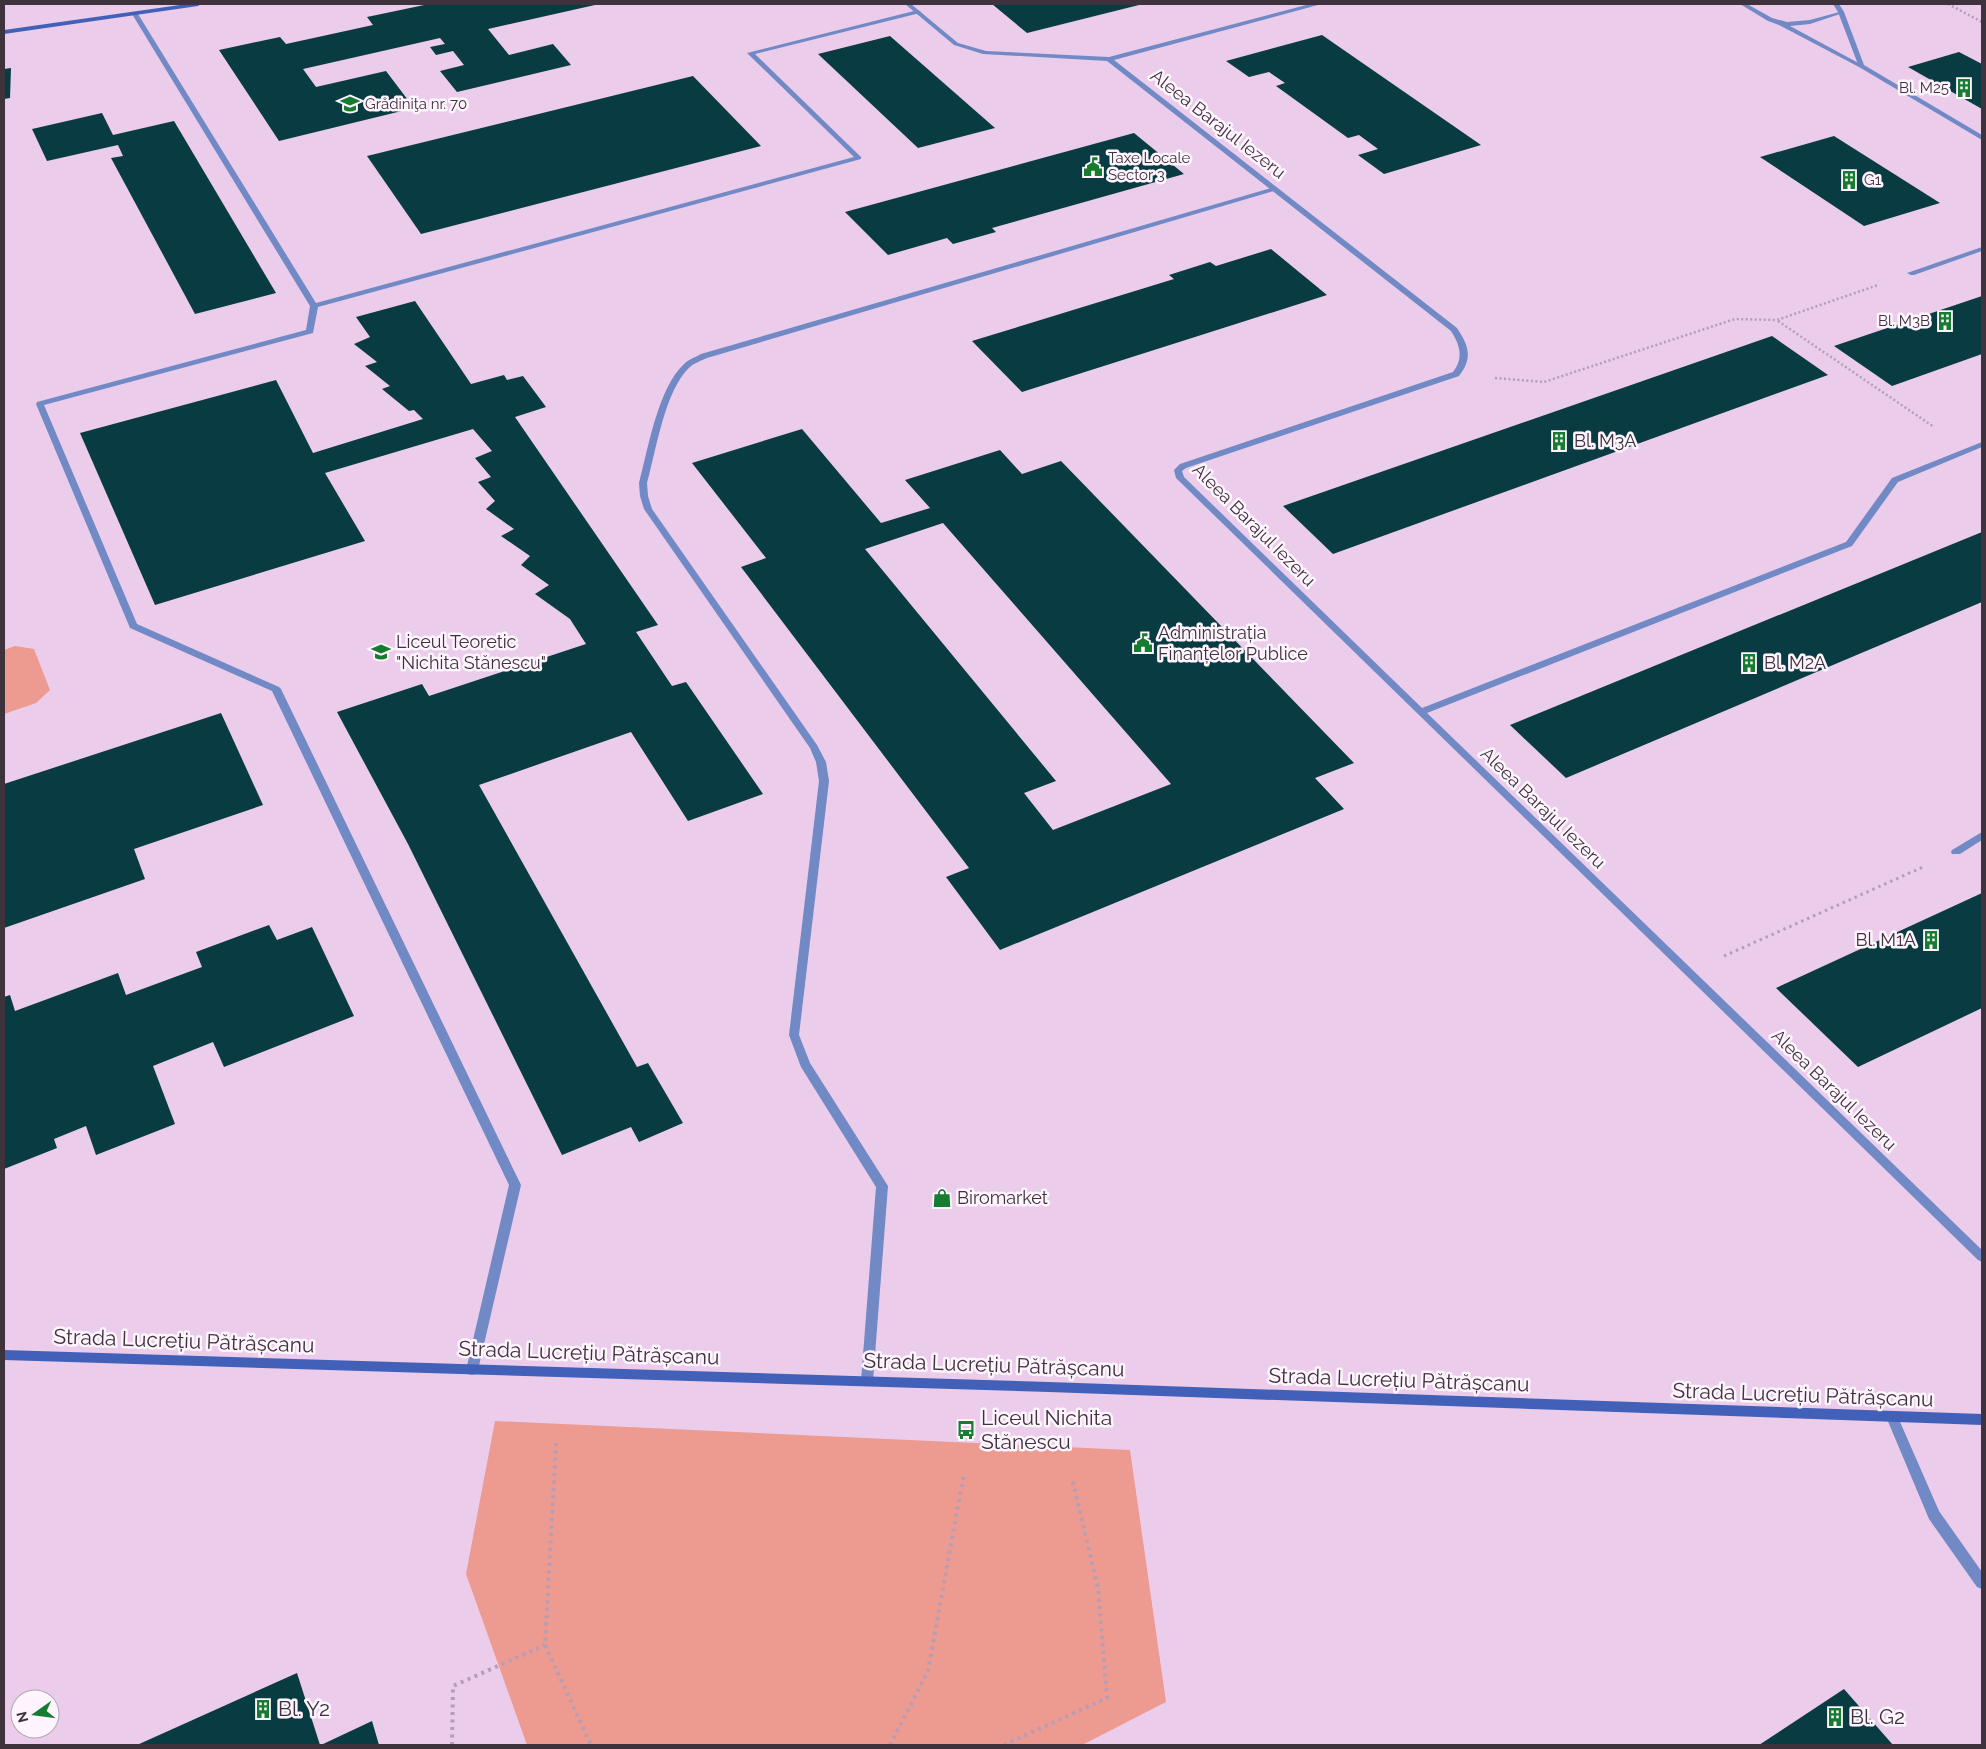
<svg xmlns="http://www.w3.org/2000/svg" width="1986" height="1749" font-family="Raleway,sans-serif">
<rect width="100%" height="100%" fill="#ebccea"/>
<g fill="#ed9a90">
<polygon points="15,646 34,649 50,690 36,703 4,714 4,650"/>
<polygon points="495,1421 1130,1450 1166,1702 1082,1745 527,1745 466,1574"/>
</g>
<g fill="#093c42" fill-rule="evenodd">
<polygon points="429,4 595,5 488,29 509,55 553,44 571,65 457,92 440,71 464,65 453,51 436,55 430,47 445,44 440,38 303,69 316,87 386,71 414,108 279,141 219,50 280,37 286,44 373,25 367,17"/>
<polygon points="992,4 1143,4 1027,33"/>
<polygon points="1322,35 1481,145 1384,174 1358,155 1378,149 1359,135 1348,138 1276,86 1285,83 1269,72 1249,77 1226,61"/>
<polygon points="890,36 995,128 918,148 818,54"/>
<polygon points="1959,52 1982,64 1982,109 1908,67"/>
<polygon points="11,68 10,98 4,99 4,69"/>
<polygon points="693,76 761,146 421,234 367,156"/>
<polygon points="102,113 113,135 174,121 276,293 195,314 111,158 123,156 118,145 47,161 32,129"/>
<polygon points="1134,133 1184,174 992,228 996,232 953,244 947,238 888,255 845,212"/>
<polygon points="1834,136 1940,203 1864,226 1760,157"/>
<polygon points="1271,249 1327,295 1022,392 972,341 1174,279 1169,275 1210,262 1216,266"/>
<polygon points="1982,296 1982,354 1892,386 1834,346"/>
<polygon points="415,301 471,384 504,375 507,380 523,376 546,407 515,417 658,625 636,632 672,686 686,682 763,794 688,821 631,732 479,785 637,1067 648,1063 683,1123 639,1142 631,1127 562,1155 408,844 337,712 422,684 429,696 586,644 570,619 535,594 549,585 521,565 530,556 501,536 514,529 486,509 495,501 478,482 491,477 475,458 492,451 473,429 325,473 365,541 155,605 80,433 276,380 313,453 423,419 414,410 409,411 382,389 390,386 365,366 377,362 354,344 370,337 356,317"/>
<polygon points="1772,336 1828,375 1333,554 1283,506"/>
<path d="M 802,429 L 881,523 L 930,508 L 905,480 L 1000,450 L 1022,474 L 1061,461 L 1354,763 L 1315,778 L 1344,809 L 1000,950 L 946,877 L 969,868 L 741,567 L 766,558 L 692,463 ZM 943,523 L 1171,784 L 1053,830 L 1024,793 L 1056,781 L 865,549 Z"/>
<polygon points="1982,532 1982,602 1566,778 1510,725"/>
<polygon points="221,713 263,805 134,849 145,879 4,928 4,784"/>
<polygon points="1982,893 1982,1008 1858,1067 1776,988"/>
<polygon points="269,925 277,940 312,927 354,1016 224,1067 213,1042 153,1066 175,1124 96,1155 86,1126 54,1139 57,1148 4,1169 4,997 10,995 15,1011 118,973 126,995 202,967 196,952"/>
<polygon points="297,1673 320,1745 137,1745"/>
<polygon points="1844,1689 1893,1745 1759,1745"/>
<polygon points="372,1721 379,1745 321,1745"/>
</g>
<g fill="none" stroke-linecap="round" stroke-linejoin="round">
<g stroke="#b69db5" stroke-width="2.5" stroke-dasharray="2 2.5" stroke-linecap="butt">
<polyline points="1948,4 1982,22"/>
<polyline points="1778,321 1934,427"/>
<polyline points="1495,378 1544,382 1735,319 1777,320 1878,285"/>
</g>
<polyline stroke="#b69db5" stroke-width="3" stroke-dasharray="2.5 4" stroke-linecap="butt" points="1724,956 1923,867"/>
<g stroke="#b69db5" stroke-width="4" stroke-dasharray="3 4.5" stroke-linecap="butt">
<polyline points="556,1443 545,1645 591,1745"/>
<polyline points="452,1745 453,1686 545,1645"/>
<polyline points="890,1745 928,1671 964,1473"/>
<polyline points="1004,1745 1107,1698 1098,1588 1072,1478"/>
</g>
<g fill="#7189c4" fill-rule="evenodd">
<polygon points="1740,4 1747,4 1772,18 1787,22 1810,20 1843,11 1843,13 1810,24 1790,26 1864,66 1859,67 1779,25 1768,21"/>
<polygon points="918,10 921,12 920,13 755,54 861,157 861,159 318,307 313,333 44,405 137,624 279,687 281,689 521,1185 478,1370 476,1374 472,1375 468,1374 466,1370 509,1185 272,691 130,628 36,404 37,402 306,330 310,306 132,14 135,12 138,14 316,303 854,157 747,53"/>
<path d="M 1275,187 L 1279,189 L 1277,190 L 707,358 C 701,361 694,363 690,367 C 665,389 656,451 647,483 L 648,496 L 652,509 L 817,745 L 826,762 L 829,781 L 799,1035 L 810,1063 L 888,1186 L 873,1381 L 871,1385 L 867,1386 L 863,1385 L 861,1381 L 876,1187 L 801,1067 L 789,1035 L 819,781 L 816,762 L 810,748 L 644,509 L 640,496 L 639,483 C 648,449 658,388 684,364 C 689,359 696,357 701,354 Z"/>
</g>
<g fill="#7189c4" fill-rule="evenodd">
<path d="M 905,4 L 911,4 L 958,43 L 986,51 L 1109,57 L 1310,4 L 1319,4 L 1318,5 L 1114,60 L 1457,328 C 1469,346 1473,358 1459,376 L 1186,468 L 1182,471 L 1184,477 L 1422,708 L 1846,542 L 1892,478 L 1982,442 L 1982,447 L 1898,482 L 1852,546 L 1427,713 L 1982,1250 L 1982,1262 L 1978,1260 L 1176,478 L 1174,470 L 1180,464 L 1453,372 C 1464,358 1460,345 1451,331 L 1107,61 L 983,54 L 954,45 Z"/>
<polygon points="1833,4 1839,4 1844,12 1864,65 1982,135 1982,140 1859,67 1838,12"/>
<polygon points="1982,247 1982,251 1914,275 1911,275 1907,273"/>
<polygon points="1982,832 1982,840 1960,854 1952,854 1951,852 1952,850"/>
<polygon points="1893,1413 1897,1415 1939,1511 1982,1572 1982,1589 1977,1587 1929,1519 1887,1419 1889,1415"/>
</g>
<g fill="#4260b7" fill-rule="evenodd">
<polygon points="187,4 201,4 198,6 4,34 4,30"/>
<polygon points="4,1350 1049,1382 1982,1414 1982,1425 1049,1392 4,1360"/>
</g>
</g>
<defs>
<g id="building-bare" transform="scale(1.5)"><path d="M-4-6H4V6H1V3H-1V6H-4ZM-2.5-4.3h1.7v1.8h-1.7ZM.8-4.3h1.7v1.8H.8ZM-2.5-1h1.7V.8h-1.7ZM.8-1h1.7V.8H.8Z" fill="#157c30" stroke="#fef5fe" stroke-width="2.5" paint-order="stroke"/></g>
<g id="school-bare" transform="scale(1.5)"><path d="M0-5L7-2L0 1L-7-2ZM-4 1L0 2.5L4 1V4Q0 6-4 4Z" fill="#157c30" stroke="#fef5fe" stroke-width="2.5" paint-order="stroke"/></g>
<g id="civic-bare" transform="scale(1.5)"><path d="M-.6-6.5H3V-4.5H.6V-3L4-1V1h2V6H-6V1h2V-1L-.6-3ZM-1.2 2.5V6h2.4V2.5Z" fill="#157c30" stroke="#fef5fe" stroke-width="2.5" paint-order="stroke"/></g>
<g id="shop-bare" transform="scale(1.5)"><path d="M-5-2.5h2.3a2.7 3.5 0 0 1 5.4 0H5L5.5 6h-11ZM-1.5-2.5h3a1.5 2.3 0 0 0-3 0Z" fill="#157c30" stroke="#fef5fe" stroke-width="2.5" paint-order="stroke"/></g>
<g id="bus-bare" transform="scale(1.5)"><path d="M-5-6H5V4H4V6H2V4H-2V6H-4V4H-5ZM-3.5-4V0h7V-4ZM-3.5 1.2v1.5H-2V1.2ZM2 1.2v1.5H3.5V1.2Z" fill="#157c30" stroke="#fef5fe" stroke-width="2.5" paint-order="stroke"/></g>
</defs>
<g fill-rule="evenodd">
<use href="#building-bare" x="1964" y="88"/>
<use href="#school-bare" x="350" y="104"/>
<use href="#civic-bare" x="1093" y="167"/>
<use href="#building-bare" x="1849" y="180"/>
<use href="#building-bare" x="1945" y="321"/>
<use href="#building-bare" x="1559" y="441"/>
<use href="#civic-bare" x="1143" y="643"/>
<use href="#school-bare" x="381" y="652"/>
<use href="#building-bare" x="1749" y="663"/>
<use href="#building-bare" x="1931" y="940"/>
<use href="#shop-bare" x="942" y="1198"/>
<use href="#bus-bare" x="966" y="1430"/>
<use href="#building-bare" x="263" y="1709"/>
<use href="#building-bare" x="1835" y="1717"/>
</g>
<g text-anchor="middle" stroke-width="5" stroke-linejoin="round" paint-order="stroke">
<g font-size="15" fill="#3e323d" stroke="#fef5fe" text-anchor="start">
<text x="1949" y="93" text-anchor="end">Bl. M25</text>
<text x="365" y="109">Grădiniţa nr. 70</text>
<text x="1108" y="163">Taxe Locale<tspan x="1108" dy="17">Sector 3</tspan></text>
<text x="1864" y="185">G1</text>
<text x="1930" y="326" text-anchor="end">Bl. M3B</text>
</g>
<g font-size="18" fill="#3e323d" stroke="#fef5fe">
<text transform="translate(1218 124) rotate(38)" y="6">Aleea Barajul Iezeru</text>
<text transform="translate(1254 525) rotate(45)" y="6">Aleea Barajul Iezeru</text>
<text transform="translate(1543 808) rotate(44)" y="6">Aleea Barajul Iezeru</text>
<text transform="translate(1834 1090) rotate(44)" y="6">Aleea Barajul Iezeru</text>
</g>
<g font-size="18" fill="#3e323d" stroke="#fef5fe" text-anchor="start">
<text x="1574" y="447">Bl. M3A</text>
<text x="1158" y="639">Administrația<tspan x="1158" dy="21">Finanțelor Publice</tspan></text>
<text x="396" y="648">Liceul Teoretic<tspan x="396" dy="21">"Nichita Stănescu"</tspan></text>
<text x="1764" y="669">Bl. M2A</text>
<text x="1916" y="946" text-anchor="end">Bl. M1A</text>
<text x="957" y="1204">Biromarket</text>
</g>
<g font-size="21" fill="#3e323d" stroke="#fef5fe">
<text transform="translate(184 1341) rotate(2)" y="7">Strada Lucrețiu Pătrășcanu</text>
<text transform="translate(589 1353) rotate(2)" y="7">Strada Lucrețiu Pătrășcanu</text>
<text transform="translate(994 1365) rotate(2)" y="7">Strada Lucrețiu Pătrășcanu</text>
<text transform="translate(1399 1380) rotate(2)" y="7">Strada Lucrețiu Pătrășcanu</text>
<text transform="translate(1803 1395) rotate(2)" y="7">Strada Lucrețiu Pătrășcanu</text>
</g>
<g font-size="21" fill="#3e323d" stroke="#fef5fe" text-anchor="start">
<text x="981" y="1425">Liceul Nichita<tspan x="981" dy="24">Stănescu</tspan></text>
<text x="278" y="1716">Bl. Y2</text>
<text x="1850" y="1724">Bl. G2</text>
</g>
</g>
<rect width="1986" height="1749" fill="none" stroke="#3e323d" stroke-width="10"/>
<g transform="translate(35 1714) rotate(256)"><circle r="24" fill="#fef5fe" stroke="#b1a7b1"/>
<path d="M0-4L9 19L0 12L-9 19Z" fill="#157c30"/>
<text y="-8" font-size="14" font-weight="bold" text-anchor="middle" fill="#3e323d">N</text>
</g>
</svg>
